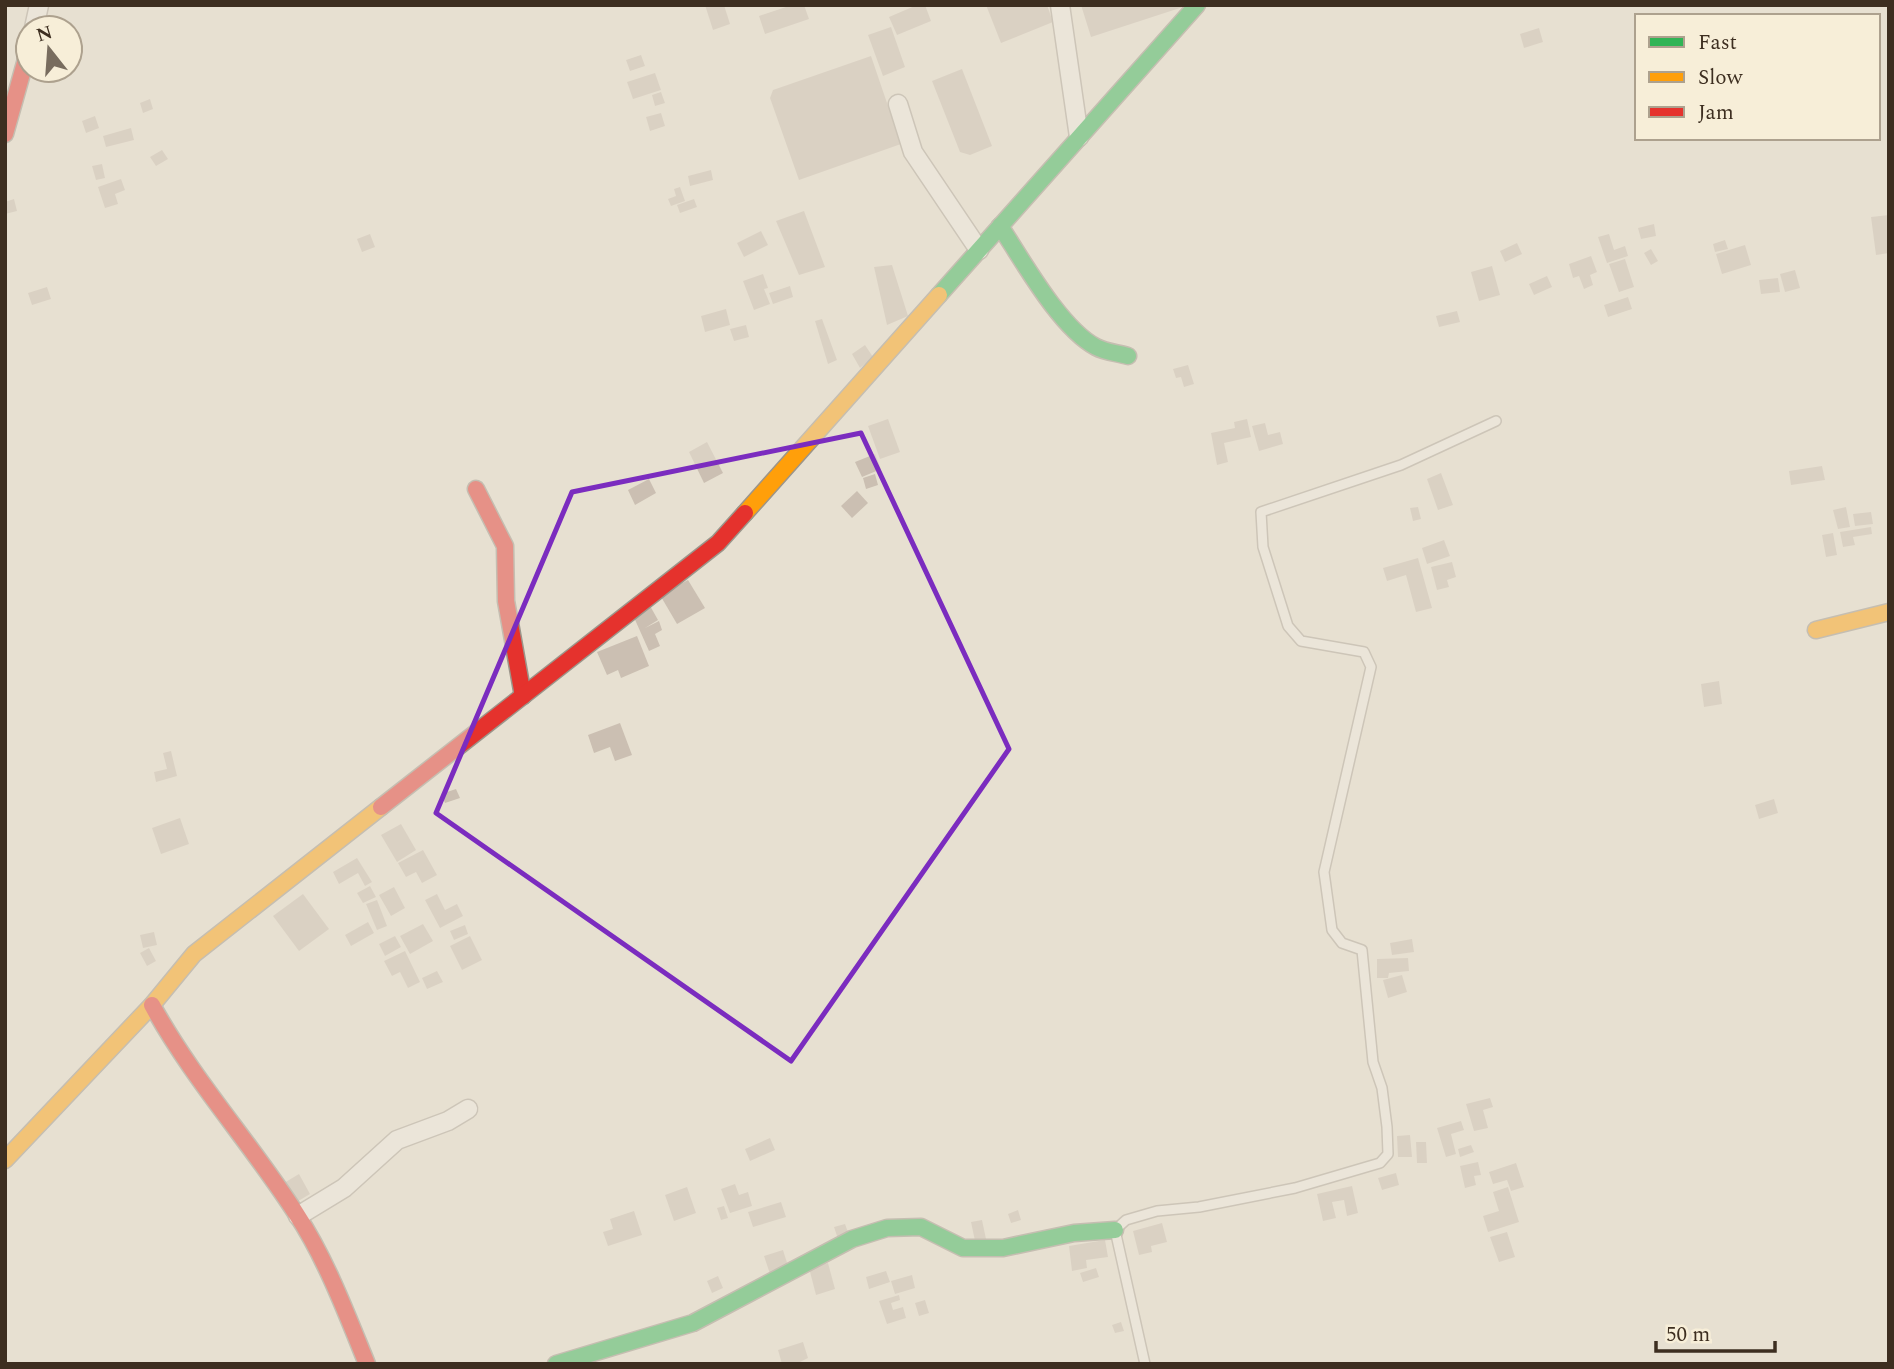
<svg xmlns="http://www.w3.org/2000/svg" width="1894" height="1369" font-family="Spectral,serif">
<rect width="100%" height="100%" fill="#e7e0d1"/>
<g fill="#cbbfb2">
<polygon points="705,5 724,5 730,24 713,30"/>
<polygon points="792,5 804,5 809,19 765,34 759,16"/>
<polygon points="917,5 925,5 931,21 897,35 889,17"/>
<polygon points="986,5 1047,5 1053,22 1001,43"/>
<polygon points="1081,5 1182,5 1183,7 1091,37"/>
<polygon points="891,27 905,67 883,76 868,35"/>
<polygon points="1539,28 1543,42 1524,48 1520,34"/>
<polygon points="641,55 645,66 630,71 626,60"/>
<polygon points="871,56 901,144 799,180 770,98 773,90"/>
<polygon points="962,69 992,146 970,155 960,152 932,81"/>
<polygon points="655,73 661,90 633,99 627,82"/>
<polygon points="661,92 665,103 655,106 652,95"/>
<polygon points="150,99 153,109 143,113 140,103"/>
<polygon points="661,113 665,126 650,131 646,117"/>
<polygon points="95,116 99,128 86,133 82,121"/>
<polygon points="131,128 134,140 106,147 103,136"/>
<polygon points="162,150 168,159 156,166 150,157"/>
<polygon points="102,164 105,178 96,180 92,166"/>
<polygon points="711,170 713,180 690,186 688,176"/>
<polygon points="121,179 125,190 115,194 118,204 105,208 98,187"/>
<polygon points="680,187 685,201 671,206 668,199 676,196 674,189"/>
<polygon points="14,199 17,211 5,214 5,202"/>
<polygon points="694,199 697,207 680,213 677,205"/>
<polygon points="804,211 825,267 799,275 776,221"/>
<polygon points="1889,215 1889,253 1876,255 1871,217"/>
<polygon points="1654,224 1656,236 1641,239 1638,228"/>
<polygon points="761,231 768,245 744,257 737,243"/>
<polygon points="370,234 375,247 362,252 357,239"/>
<polygon points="1609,234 1614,250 1625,246 1628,256 1607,263 1598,237"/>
<polygon points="1725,240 1728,249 1715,252 1713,244"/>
<polygon points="1517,243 1522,254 1505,262 1500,251"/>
<polygon points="1745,245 1751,265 1722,274 1716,254"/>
<polygon points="1651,249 1658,261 1651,265 1644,253"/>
<polygon points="1591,256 1597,272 1590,275 1593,285 1584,289 1579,276 1573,278 1569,264"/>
<polygon points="1625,259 1634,287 1619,292 1609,264"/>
<polygon points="892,265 908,316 887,325 874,267"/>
<polygon points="1492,266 1500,295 1479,301 1471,272"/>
<polygon points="1795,270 1800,288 1785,292 1780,274"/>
<polygon points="763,274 768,288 764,289 770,304 754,310 743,281"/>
<polygon points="1547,276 1552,287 1534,295 1529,284"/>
<polygon points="1778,278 1780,292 1761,294 1759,280"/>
<polygon points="790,286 793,297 773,304 769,293"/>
<polygon points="47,287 51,299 32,305 28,293"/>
<polygon points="1628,297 1632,309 1608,317 1604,305"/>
<polygon points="726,309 730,325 705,332 701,316"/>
<polygon points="1457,311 1460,322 1439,327 1436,316"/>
<polygon points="822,319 837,360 828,364 815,321"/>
<polygon points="746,325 749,337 734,341 730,329"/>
<polygon points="865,345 873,357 860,368 852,354"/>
<polygon points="1188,365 1194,384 1184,387 1181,377 1176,378 1173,369"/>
<polygon points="888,419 900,452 880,459 868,426"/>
<polygon points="1247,419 1251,437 1224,443 1228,462 1217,465 1211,433 1235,428 1234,422"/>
<polygon points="1265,423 1268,435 1280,432 1283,444 1259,451 1252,426"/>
<polygon points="707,442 723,473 704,483 689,452"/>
<polygon points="875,454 881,469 862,477 855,462"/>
<polygon points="1822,466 1825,480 1791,485 1789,471"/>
<polygon points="1441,473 1453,505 1438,510 1427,479"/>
<polygon points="875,474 878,485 866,489 863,478"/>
<polygon points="649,479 656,493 635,505 628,490"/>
<polygon points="857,491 868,503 852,518 841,506"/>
<polygon points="1418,507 1421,519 1413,521 1410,508"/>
<polygon points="1846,507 1850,527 1838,529 1833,510"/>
<polygon points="1871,512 1873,524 1855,526 1853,514"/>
<polygon points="1871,527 1872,534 1853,537 1855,545 1843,547 1840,532"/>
<polygon points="1833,533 1837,555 1826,557 1822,535"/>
<polygon points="1444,540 1450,556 1427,564 1422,548"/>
<polygon points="1418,558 1432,608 1416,612 1406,575 1387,581 1383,568"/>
<polygon points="1452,562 1456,577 1447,580 1449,587 1437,590 1431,567"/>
<polygon points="688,580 705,608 677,624 660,595"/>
<polygon points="649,604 658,620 645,628 659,621 662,630 655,634 660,646 649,651 632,613"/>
<polygon points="637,636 649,666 621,678 618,670 607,675 597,652"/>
<polygon points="1719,681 1722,704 1704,707 1701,684"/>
<polygon points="620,723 632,755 615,761 610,747 594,753 588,735"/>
<polygon points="171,751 177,776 156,782 154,772 167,769 163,753"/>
<polygon points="456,789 460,798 445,803 441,794"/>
<polygon points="1774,799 1778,813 1759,819 1755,805"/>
<polygon points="180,818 189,844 161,854 152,828"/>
<polygon points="401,824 416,850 397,862 381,835"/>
<polygon points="423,850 437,875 422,883 416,872 406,877 398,863"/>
<polygon points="357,858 372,882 365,886 358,873 339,884 333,872"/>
<polygon points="370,886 376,897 363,903 357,893"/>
<polygon points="394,887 405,908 391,916 379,895"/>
<polygon points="303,894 329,929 299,951 273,916"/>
<polygon points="437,894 445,910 457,904 463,916 440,928 425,900"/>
<polygon points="377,900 387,926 377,930 366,904"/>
<polygon points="368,922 374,933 351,946 345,935"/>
<polygon points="423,924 433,941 410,954 400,936"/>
<polygon points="465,925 468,934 454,940 450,931"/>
<polygon points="154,932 157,945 143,948 140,935"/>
<polygon points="395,936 401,947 385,956 379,944"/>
<polygon points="470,936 482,960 462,970 450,946"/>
<polygon points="1412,939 1414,952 1392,955 1390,943"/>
<polygon points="149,948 156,961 147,966 140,953"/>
<polygon points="405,951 420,982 408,988 400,972 392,976 384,961"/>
<polygon points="1408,958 1409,971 1389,973 1388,978 1377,978 1377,959"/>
<polygon points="437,971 443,982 427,989 422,978"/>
<polygon points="1402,975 1407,992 1388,998 1383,980"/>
<polygon points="1490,1098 1493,1107 1483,1110 1488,1128 1474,1131 1466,1104"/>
<polygon points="1461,1121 1464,1130 1451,1134 1456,1154 1446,1157 1437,1128"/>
<polygon points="1410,1135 1412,1157 1398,1157 1397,1136"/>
<polygon points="770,1138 775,1150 750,1161 745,1149"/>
<polygon points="1416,1142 1426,1142 1427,1163 1417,1163"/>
<polygon points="1471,1145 1474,1152 1460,1157 1458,1149"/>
<polygon points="1478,1162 1481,1175 1474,1176 1476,1185 1465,1188 1460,1166"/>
<polygon points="1516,1163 1524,1187 1511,1191 1507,1180 1493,1184 1489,1172"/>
<polygon points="1396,1173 1399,1185 1382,1190 1378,1178"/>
<polygon points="299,1174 310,1194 295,1203 284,1183"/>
<polygon points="735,1184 739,1195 748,1192 752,1206 730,1213 721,1189"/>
<polygon points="1352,1186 1358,1213 1347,1216 1344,1200 1332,1202 1336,1218 1323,1221 1317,1194"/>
<polygon points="687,1187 696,1213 674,1221 665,1195"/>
<polygon points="1508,1187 1519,1222 1488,1232 1483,1216 1499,1211 1493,1192"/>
<polygon points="781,1202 786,1217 753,1227 748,1212"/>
<polygon points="724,1206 728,1218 721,1220 717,1208"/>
<polygon points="1018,1210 1021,1220 1011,1223 1008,1214"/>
<polygon points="634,1211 642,1235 608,1246 603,1232 613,1229 610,1219"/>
<polygon points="982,1220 986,1239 975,1241 971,1222"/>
<polygon points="1162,1223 1167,1242 1151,1246 1152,1252 1139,1255 1133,1231"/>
<polygon points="845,1224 849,1235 838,1239 834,1227"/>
<polygon points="1507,1232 1515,1257 1499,1262 1490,1237"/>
<polygon points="1105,1240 1108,1257 1086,1260 1087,1268 1072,1271 1069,1246"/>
<polygon points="783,1250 789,1269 770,1274 764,1256"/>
<polygon points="828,1263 835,1289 816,1295 809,1268"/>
<polygon points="1096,1268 1099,1277 1083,1282 1080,1273"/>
<polygon points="886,1271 890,1282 869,1289 866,1277"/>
<polygon points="912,1275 915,1288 895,1294 891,1281"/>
<polygon points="718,1276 723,1288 712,1293 707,1281"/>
<polygon points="899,1295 900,1300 891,1303 893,1310 903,1307 906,1318 887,1324 879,1301"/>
<polygon points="925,1300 929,1313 919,1316 915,1303"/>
<polygon points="1121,1322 1124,1331 1115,1333 1112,1325"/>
<polygon points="803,1342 808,1358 796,1364 782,1364 778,1350"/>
</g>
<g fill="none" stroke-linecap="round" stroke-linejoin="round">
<g stroke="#ada599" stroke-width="12">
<polyline id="lane" points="1145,1364 1115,1230 1126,1220 1157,1211 1199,1207 1295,1188 1380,1163 1388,1154 1387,1127 1382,1088 1373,1062 1362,950 1342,943 1332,930 1324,872 1371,667 1364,652 1301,641 1288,626 1263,547 1261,512 1401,465 1496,421"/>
</g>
<g stroke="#ada599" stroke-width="21">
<g id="street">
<polyline points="1060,5 1079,137"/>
<polyline points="34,28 39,5"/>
<polyline points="898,104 913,152 979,250"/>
<polyline points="298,1216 344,1188 397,1140 448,1121 468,1109"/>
</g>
</g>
<g stroke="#9c958a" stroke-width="19">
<g id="fast">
<path d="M 1000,226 C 1023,261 1060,328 1096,347 C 1105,352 1118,353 1128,356"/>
<polyline points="939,295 1197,5"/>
<polyline points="556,1364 693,1323 852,1239 887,1228 921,1227 963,1248 1003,1248 1074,1233 1115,1230"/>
</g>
</g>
<g stroke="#9c958a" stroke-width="19">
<g id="slow">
<polyline points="745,513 939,295"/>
<polyline points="1816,630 1889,612"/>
<polyline points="5,1160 152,1005 194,954 381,807"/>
</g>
</g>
<g stroke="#9c958a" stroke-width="19">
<g id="jam">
<polyline points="5,134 28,52"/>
<polyline points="476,489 505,546 506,601 523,696"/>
<polyline points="381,807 718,543 745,513"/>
<path d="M 152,1005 C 193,1080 251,1143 297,1215 C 326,1259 347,1315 367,1364"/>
</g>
</g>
<use href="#lane" stroke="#efebe3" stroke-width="9"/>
<use href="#street" stroke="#efebe3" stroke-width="18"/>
<use href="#fast" stroke="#30b455" stroke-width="16"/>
<use href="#slow" stroke="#ff9f0a" stroke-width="16"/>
<use href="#jam" stroke="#e5322d" stroke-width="16"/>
</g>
<path d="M0 0H1894V1369H0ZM 861,433 L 1009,749 L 791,1061 L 436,813 L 572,492 Z" fill="#e7e0d1" fill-opacity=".55" fill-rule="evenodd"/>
<path fill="none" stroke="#7b2cbf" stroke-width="5" stroke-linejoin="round" d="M 861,433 L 1009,749 L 791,1061 L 436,813 L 572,492 Z"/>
<rect width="1894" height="1369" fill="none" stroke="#3d2e20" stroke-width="14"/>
<rect x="1635" y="14" width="245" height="126" fill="#f7eed8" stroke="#ada18e" stroke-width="2"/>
<rect x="1649" y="37" width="35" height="10" fill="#30b455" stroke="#ada18e" stroke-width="2"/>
<text x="1698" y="49" font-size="21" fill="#3d2e20">Fast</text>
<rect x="1649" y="72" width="35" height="10" fill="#ff9f0a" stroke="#ada18e" stroke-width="2"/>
<text x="1698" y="84" font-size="21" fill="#3d2e20">Slow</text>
<rect x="1649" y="107" width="35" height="10" fill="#e5322d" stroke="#ada18e" stroke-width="2"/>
<text x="1698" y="119" font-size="21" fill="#3d2e20">Jam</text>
<g transform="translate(49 49) rotate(343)"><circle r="33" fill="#f7eed8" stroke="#ada18e" stroke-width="2"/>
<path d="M0-5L12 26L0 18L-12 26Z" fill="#786c5e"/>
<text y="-10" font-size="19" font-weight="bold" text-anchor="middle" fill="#3d2e20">N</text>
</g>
<path d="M1656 1341v10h119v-10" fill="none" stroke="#3d2e20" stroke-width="3.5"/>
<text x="1666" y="1341" font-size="21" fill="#3d2e20" stroke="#f7eed8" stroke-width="5" paint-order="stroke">50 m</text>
</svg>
